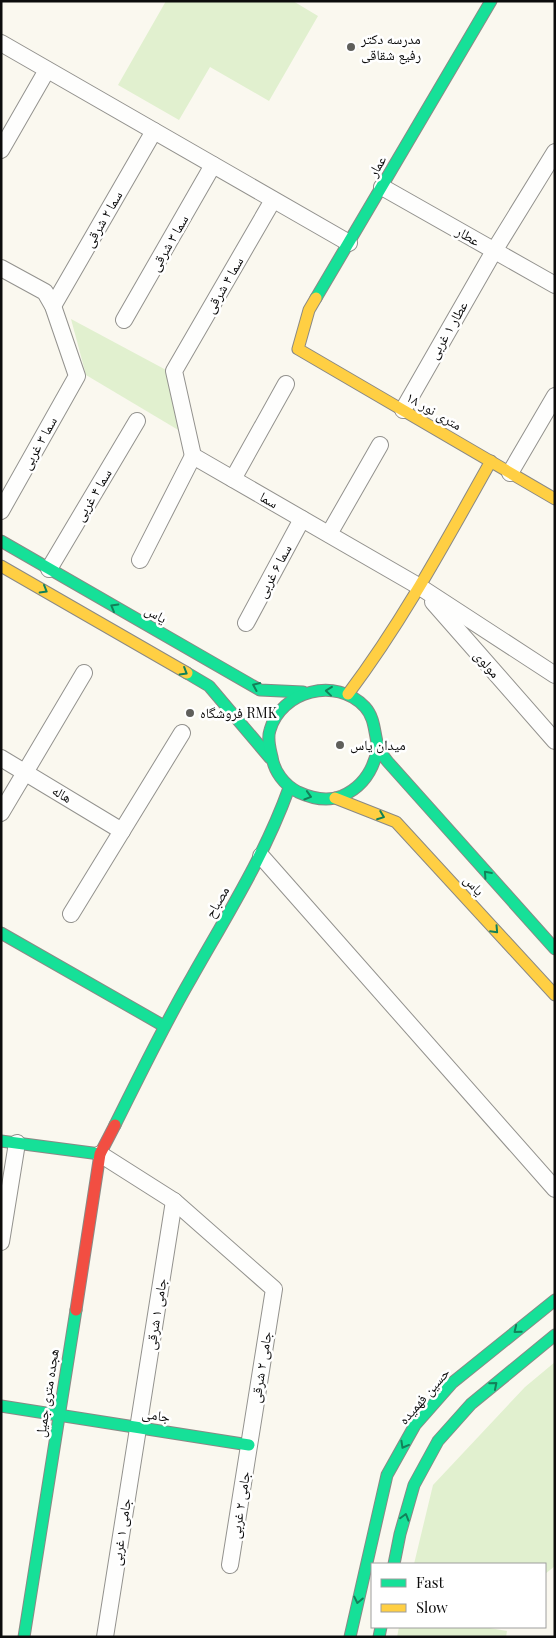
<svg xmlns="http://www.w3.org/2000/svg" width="556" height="1638" font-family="'Playfair Display','Noto Naskh Arabic',serif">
<rect width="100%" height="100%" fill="#faf8ef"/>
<g fill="#e1f0cf">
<polygon points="166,1 293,1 318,16 269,101 210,67 179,120 118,85"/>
<polygon points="71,319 168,371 180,431 86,375"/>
<polygon points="555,1362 555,1566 545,1574 545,1564 414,1564 433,1485 525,1387"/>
<polygon points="399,1627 484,1627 507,1631 506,1637 397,1637"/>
</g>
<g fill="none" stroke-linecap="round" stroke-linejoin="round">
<g stroke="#93928e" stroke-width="18">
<g id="street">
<polyline points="1,43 349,243"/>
<polyline points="1,150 47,70"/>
<polyline points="382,187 555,285"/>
<polyline points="273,200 174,371 193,456 420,587 555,675"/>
<polyline points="1,268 45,292 53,306 77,376 1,511"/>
<polyline points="53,306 154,131"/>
<polyline points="124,320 213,165"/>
<polyline points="403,410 494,251 555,152"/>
<polyline points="510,473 555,396"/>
<polyline points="233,479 286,384"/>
<polyline points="329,534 380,445"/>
<polyline points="140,560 193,456"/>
<polyline points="49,569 137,421"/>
<polyline points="433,602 555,741"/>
<polyline points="246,623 302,519"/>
<polyline points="1,758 122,831"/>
<polyline points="1,813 84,673"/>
<polyline points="261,856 555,1189"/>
<polyline points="71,914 182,733"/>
<polyline points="100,1154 174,1201 274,1289 230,1565"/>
<polyline points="1,1242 17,1143"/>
<polyline points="105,1637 174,1201"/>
</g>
</g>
<g stroke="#8a8985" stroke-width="13">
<g id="fast">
<polyline points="316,298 491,1"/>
<polyline points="1,541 260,690 303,692"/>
<polyline points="187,673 209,686 270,758"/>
<path d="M 378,747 C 374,769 363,787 342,796 C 327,802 311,798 298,792 C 284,785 274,771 272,757 C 270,748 267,739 270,730 C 281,691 336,676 365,707 C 375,718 374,732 378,746 C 380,752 384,757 388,762 L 555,949"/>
<polyline points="1,933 164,1026"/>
<path d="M 115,1125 C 140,1075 164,1025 192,977 C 227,915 265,855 289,788"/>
<polyline points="1,1141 100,1154"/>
<polyline points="1,1406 249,1445"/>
<polyline points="394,1564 400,1534 414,1485 438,1441 471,1404 555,1335"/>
<polyline points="24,1637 76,1310"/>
<polyline points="350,1637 387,1475 415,1425 452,1383 555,1300"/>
<polyline points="379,1637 381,1627"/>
</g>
</g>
<g stroke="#8a8985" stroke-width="13">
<g id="slow">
<polyline points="316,298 309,310 298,349 555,499"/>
<polyline points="1,566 187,673"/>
<path d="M 348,694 C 403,621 446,541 491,461"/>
<polyline points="335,798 396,822 555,995"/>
</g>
</g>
<g stroke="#8a8985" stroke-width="13">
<polyline id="jam" points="76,1310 100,1154 115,1125"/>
</g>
<use href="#street" stroke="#fefefd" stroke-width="16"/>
<use href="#fast" stroke="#16e098" stroke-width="11"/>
<use href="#slow" stroke="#ffcf43" stroke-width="11"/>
<use href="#jam" stroke="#f24e42" stroke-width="11"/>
</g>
<defs><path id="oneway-chevron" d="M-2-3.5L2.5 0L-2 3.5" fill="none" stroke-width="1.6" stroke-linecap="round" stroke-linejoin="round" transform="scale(1.25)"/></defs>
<g stroke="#128159">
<use href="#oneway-chevron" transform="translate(44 590) rotate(30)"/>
<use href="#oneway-chevron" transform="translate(114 607) rotate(-150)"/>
<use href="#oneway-chevron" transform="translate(184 672) rotate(31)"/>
<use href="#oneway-chevron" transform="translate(256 686) rotate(-156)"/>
<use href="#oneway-chevron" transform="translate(329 691) rotate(-174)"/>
<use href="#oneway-chevron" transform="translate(308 796) rotate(17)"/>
<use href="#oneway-chevron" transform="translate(381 816) rotate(21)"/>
<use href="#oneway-chevron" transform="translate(487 874) rotate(-132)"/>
<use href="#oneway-chevron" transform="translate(495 930) rotate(47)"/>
<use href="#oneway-chevron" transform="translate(517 1330) rotate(141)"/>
<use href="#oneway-chevron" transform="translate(494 1385) rotate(-40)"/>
<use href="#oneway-chevron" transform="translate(404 1445) rotate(119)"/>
<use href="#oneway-chevron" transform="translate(405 1517) rotate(-74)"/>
<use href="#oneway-chevron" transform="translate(358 1600) rotate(102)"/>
</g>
<g fill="#5f5f5b" stroke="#fff" stroke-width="2">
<circle cx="351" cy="47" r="5"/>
<circle cx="190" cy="713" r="5"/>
<circle cx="340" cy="745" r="5"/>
</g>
<g text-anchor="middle" stroke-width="5" stroke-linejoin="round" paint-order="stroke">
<g font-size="14" fill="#0c0c0c" stroke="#fff" text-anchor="start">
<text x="361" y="44">مدرسه دکتر<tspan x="361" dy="16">رفیع شقاقی</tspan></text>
<text x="200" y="718">فروشگاه RMK</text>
<text x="350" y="750">میدان یاس</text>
</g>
<g font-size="14" fill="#0c0c0c" stroke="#fff">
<text transform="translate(377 166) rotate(-60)" y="5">عمار</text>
<text transform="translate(103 219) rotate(-60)" y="5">سما ۲ شرقی</text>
<text transform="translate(468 236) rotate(30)" y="5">عطار</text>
<text transform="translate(169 243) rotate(-60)" y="5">سما ۳ شرقی</text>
<text transform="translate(224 285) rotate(-60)" y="5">سما ۴ شرقی</text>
<text transform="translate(448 330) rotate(-60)" y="5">عطار ۱ غربی</text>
<text transform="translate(434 411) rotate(30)" y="5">۱۸ متری نور</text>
<text transform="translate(39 443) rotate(-61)" y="5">سما ۳ غربی</text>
<text transform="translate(93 495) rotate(-59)" y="5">سما ۴ غربی</text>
<text transform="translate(269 500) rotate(30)" y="5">سما</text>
<text transform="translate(274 571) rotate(-62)" y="5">سما ۶ غربی</text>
<text transform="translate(156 614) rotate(30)" y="5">یاس</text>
<text transform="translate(487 664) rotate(49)" y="5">مولوی</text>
<text transform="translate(62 794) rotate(31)" y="5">هاله</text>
<text transform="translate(474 885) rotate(47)" y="5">یاس</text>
<text transform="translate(217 902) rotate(-60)" y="5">مصباح</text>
<text transform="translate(156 1314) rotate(-81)" y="5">جامی ۱ شرقی</text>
<text transform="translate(261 1367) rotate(-81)" y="5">جامی ۲ شرقی</text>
<text transform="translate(47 1393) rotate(-81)" y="5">هجده متری جمیل</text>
<text transform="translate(424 1396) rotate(-49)" y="5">حسین فهمیده</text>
<text transform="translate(156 1415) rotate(9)" y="5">جامی</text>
<text transform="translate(240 1505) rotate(-81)" y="5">جامی ۲ غربی</text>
<text transform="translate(121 1532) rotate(-81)" y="5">جامی ۱ غربی</text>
</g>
</g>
<rect width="556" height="1638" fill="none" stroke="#0c0c0c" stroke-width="5"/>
<rect x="371" y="1563" width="175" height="65" fill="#ffffff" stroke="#9e9e9e"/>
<rect x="381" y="1579" width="25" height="8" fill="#16e098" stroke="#9e9e9e"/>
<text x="416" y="1588" font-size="15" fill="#0c0c0c">Fast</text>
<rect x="381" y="1604" width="25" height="8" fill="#ffcf43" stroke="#9e9e9e"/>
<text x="416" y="1613" font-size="15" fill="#0c0c0c">Slow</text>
</svg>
